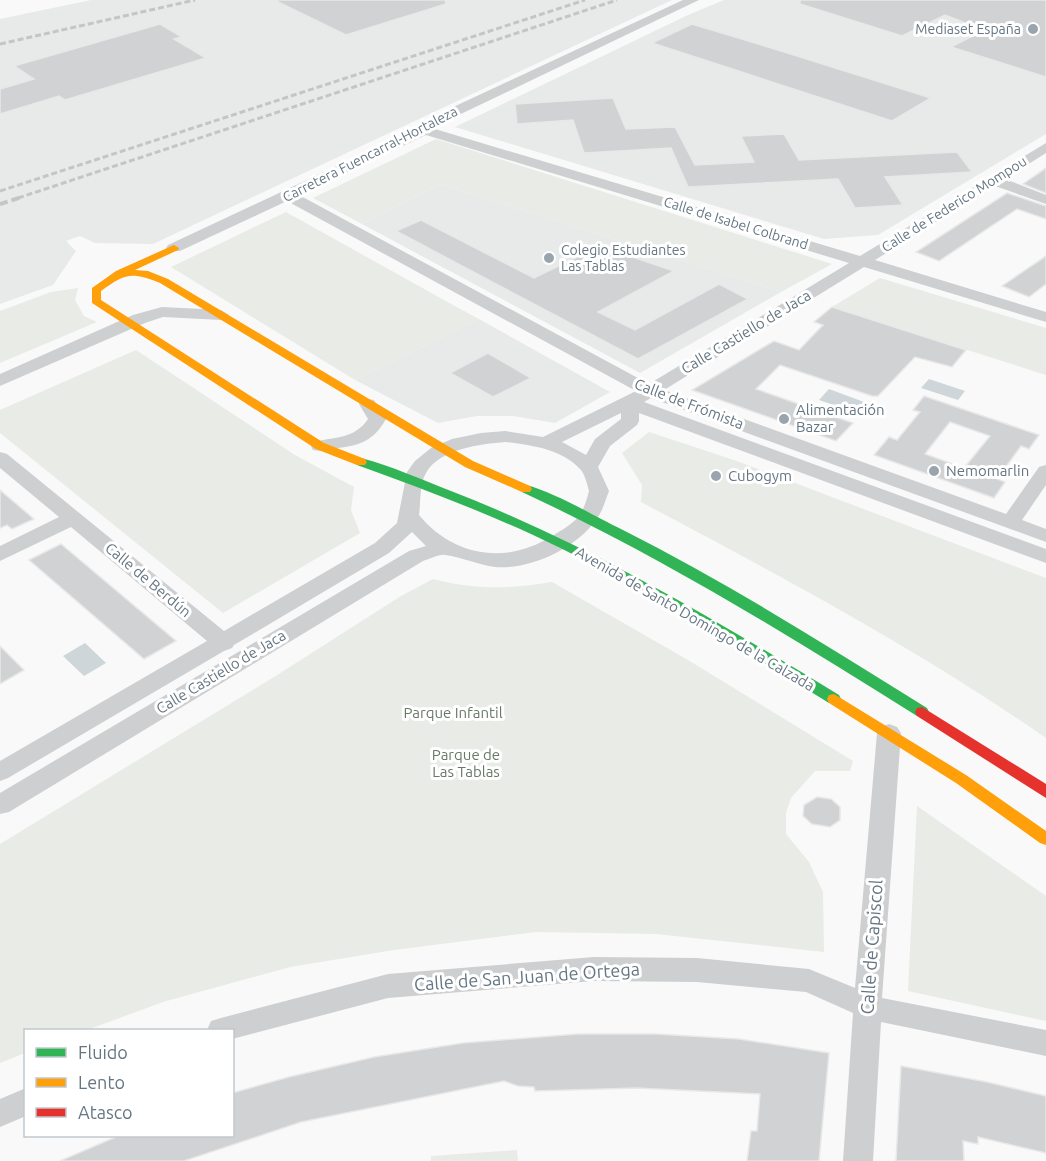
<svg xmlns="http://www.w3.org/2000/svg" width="1046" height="1161" font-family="Ubuntu,sans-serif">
<rect width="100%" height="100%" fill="#f9f9f9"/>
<g fill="#e8e9e9">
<polygon points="91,0 672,0 153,244 95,243 80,236 66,241 76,251 53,285 0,304 0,19"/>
<polygon points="724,0 1046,0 1046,134 878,235 824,239 455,127 688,15"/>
<polygon points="440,184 781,292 640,373 362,224"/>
<polygon points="479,319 610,392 555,423 513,416 477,416 438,423 355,380"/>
</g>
<g fill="#e8ebe6">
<polygon points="436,139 832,264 781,292 440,184 362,224 313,198"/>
<polygon points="286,212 453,305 479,319 355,380 171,267"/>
<polygon points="880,278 1046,328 1046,375 832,307"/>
<polygon points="78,288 75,300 84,316 97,322 0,363 0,311 51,292"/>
<polygon points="136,350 295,455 354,487 351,510 360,533 223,613 0,433 0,410"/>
<path d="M 649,432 L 734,460 L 1046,578 L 1046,738 C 918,649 779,575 641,502 L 642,485 L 622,453 Z"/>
<path d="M 433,579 C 474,590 511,589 552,582 L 688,660 L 853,761 L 850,771 L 815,771 L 791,798 L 786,813 L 786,834 L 809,862 L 823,892 L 824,952 L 656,934 L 536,932 L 394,950 L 290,967 L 163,1002 L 87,1030 L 26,1030 L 25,1053 L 0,1063 L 0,844 L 274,677 L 401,596 Z"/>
<polygon points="917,806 1046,896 1046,1021 908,991"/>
<polygon points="517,1150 518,1161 431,1161 431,1156"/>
</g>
<g fill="#ced6d9">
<polygon points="929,379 965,391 958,400 921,388"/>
<polygon points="829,389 864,402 854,412 819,400"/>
<polygon points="85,643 106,663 84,676 63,656"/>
</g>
<g fill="#d0d2d3" stroke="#e8e8e8" stroke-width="1.5" fill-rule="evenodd">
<polygon points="274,0 445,0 446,4 346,35"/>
<polygon points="800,0 1046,0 1046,77 951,47 984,30 945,15 902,36 800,4"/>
<polygon points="160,24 182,37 174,39 206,58 65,100 59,96 0,114 0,89 34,79 14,66"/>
<polygon points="692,24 778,50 931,98 892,121 652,43"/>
<polygon points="613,98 626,129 675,127 695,165 754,162 741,136 784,134 799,160 957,152 972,172 885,177 903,205 855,208 838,179 688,187 671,148 584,153 573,120 517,124 515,104"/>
<polygon points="1046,168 1046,193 1023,184"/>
<polygon points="1007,193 1046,206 1046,219 1017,209 939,261 916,252"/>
<polygon points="421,220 534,278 600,246 674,271 598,312 635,330 719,284 748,299 638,359 396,231"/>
<polygon points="1046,256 1046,284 1029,297 1002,286"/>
<polygon points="832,307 966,350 952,367 915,357 878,396 872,396 780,365 756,389 853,423 836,441 692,390 774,341 799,350 823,325 814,322"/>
<polygon points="488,353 531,378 493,397 450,373"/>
<path d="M 924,396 L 1039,435 L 1029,449 L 1021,446 L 997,479 L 1005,482 L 994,498 L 874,455 L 889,437 L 897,440 L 920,412 L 913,410 ZM 950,422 L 990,436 L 964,468 L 925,454 Z"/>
<polygon points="0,490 34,519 12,529 7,525 0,528"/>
<polygon points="61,544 176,641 144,659 29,560"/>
<polygon points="0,646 24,670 0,684"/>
<polygon points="817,797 831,799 840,807 840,820 830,827 812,824 803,816 804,805"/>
<polygon points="578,1034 656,1034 739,1039 829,1053 819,1161 747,1161 751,1131 757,1131 760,1094 637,1088 535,1091 534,1087 518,1086 504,1081 301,1122 184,1161 60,1161 118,1136 232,1136 232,1093 289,1077 374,1057 463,1043"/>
<polygon points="901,1066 987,1082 1046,1096 1046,1153 978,1137 978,1144 963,1141 964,1161 896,1161"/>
</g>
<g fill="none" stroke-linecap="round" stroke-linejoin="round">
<g fill="#cecfd0" fill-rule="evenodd">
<path d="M 683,0 L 699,0 L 444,122 L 435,129 L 860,256 L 1046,143 L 1046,153 L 1005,179 L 1046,195 L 1046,204 L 995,186 L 875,260 L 1046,312 L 1046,322 L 864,267 L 664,390 L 1006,514 L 1039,467 L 1046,465 L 1046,485 L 1022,520 L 1046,529 L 1046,542 L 651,398 L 644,402 L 1046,549 L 1046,563 L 639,413 L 639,421 L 637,425 L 610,446 L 598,467 L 609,491 C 605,501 603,511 596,520 C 575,549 530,570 495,567 C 478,565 462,557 445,555 C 439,554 430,559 423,561 L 9,812 L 0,814 L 0,793 L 409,551 L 426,546 L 412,532 L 389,553 L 234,645 L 232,648 L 224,651 L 8,778 L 0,781 L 0,761 L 207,641 L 71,527 L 0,561 L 0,546 L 59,517 L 0,468 L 0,452 L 7,454 L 224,631 L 375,543 L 397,523 L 407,472 L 415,461 L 431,448 L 452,439 L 481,433 L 505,431 L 543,437 L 636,391 L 287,201 L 180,251 L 168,251 L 166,248 L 168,245 L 420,127 L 434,116 ZM 426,135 L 849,263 L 649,384 L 299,195 ZM 621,413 L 621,419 L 595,439 L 586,455 L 562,442 ZM 505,442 C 531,445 561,449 580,469 C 585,474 587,484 589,491 C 587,498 585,506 581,513 C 575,523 562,530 552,536 C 506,565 454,557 419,515 C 421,502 419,485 426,473 C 439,449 481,444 505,442 Z"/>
<polygon points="162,307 221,310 229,315 221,320 163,317 145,323 0,386 0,374 133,315"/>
<path d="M 368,399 L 374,400 L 386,419 C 374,440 362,445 338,448 C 329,449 322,452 313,450 L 311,446 L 313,442 C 334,437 355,439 368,419 L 359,404 L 362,400 Z"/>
<polygon points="889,724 897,727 901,733 882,998 1046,1030 1046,1056 881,1022 873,1161 843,1161 853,1013 806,992 697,982 594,981 388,998 232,1039 232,1030 207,1030 211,1021 221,1018 388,974 594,957 697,958 809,969 855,988 877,733 881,727"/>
<polygon points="26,1088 26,1116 0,1127 0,1099"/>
</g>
<g fill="#30b455" fill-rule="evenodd">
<path d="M 361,458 C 392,466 422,480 451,491 C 588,544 714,619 839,695 L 841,699 L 839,703 L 829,703 C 732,643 634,582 531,534 C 474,508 415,486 357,465 L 355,462 Z"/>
<path d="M 526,485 C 554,492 594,516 621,529 C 727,582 827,646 927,708 L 929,712 L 927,716 L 917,716 C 788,635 660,556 522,492 L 520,489 Z"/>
</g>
<g fill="#ff9f0a" fill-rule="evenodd">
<path d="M 174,245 L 179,248 L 178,250 L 135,270 L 148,271 L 168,279 L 473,461 L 530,486 L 532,489 L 530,492 L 522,492 L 465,467 L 160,283 C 131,272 126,273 101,291 L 101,300 L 324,443 L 365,459 L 367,462 L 365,465 L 357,465 L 316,449 L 92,303 L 92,288 L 116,271 Z"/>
<polygon points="834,694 966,775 1046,831 1046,845 1040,843 956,783 829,703 827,699 829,695"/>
</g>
<polygon fill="#e5322d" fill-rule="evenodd" points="922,707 1046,784 1046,798 917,716 915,712 917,708"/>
<g stroke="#c3c5c6" stroke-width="3" stroke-dasharray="6 3" stroke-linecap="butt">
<polyline points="0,44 195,0"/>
<polyline points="0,191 585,0"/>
<polyline points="18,198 617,0"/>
</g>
<polyline stroke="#c3c5c6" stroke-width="4" stroke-dasharray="8 4" stroke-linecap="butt" points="0,204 22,197"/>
</g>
<g fill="#99a4ac" stroke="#fff" stroke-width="2">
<circle cx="1033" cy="29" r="6"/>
<circle cx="549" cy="258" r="6"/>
<circle cx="784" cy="419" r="6"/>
<circle cx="934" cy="471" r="6"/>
<circle cx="716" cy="476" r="6"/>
</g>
<g text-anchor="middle" stroke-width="6" stroke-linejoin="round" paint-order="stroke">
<g font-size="14" fill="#657683" stroke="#fff" text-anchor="end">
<text x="1021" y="34">Mediaset España</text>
<text x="561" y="255" text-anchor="start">Colegio Estudiantes<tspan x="561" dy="16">Las Tablas</tspan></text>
</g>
<g font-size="14" fill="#657683" stroke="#fff">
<text transform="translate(370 154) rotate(-27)" y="5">Carretera Fuencarral-Hortaleza</text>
<text transform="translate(954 204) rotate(-32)" y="5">Calle de Federico Mompou</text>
<text transform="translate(736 223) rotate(17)" y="5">Calle de Isabel Colbrand</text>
</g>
<g font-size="15" fill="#657683" stroke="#fff">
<text transform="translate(746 332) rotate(-31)" y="5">Calle Castiello de Jaca</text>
<text transform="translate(689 404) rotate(21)" y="5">Calle de Frómista</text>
<text transform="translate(148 580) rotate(40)" y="5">Calle de Berdún</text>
<text transform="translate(695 619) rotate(30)" y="5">Avenida de Santo Domingo de la Calzada</text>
<text transform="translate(221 672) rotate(-31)" y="5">Calle Castiello de Jaca</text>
</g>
<g font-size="15" fill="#657683" stroke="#fff" text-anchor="start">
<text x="796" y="415">Alimentación<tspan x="796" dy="17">Bazar</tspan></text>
<text x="946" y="476">Nemomarlin</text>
<text x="728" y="481">Cubogym</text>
</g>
<g font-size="15" fill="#687a64" stroke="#fff">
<text x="453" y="718">Parque Infantil</text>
<text x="466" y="760">Parque de<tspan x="466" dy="17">Las Tablas</tspan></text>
</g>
<g font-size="18" fill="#657683" stroke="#fff">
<text transform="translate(872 947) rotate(-86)" y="6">Calle de Capiscol</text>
<text transform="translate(527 977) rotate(-4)" y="6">Calle de San Juan de Ortega</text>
</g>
</g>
<rect x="24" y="1029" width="210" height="108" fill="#ffffff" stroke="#c1c8cd" stroke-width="1.5"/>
<rect x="36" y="1048" width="30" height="9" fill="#30b455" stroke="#c1c8cd" stroke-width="1.5"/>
<text x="78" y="1059" font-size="18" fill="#657683">Fluido</text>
<rect x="36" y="1078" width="30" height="9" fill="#ff9f0a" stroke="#c1c8cd" stroke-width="1.5"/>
<text x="78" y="1089" font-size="18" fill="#657683">Lento</text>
<rect x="36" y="1108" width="30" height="9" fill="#e5322d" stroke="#c1c8cd" stroke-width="1.5"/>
<text x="78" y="1119" font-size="18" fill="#657683">Atasco</text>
</svg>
